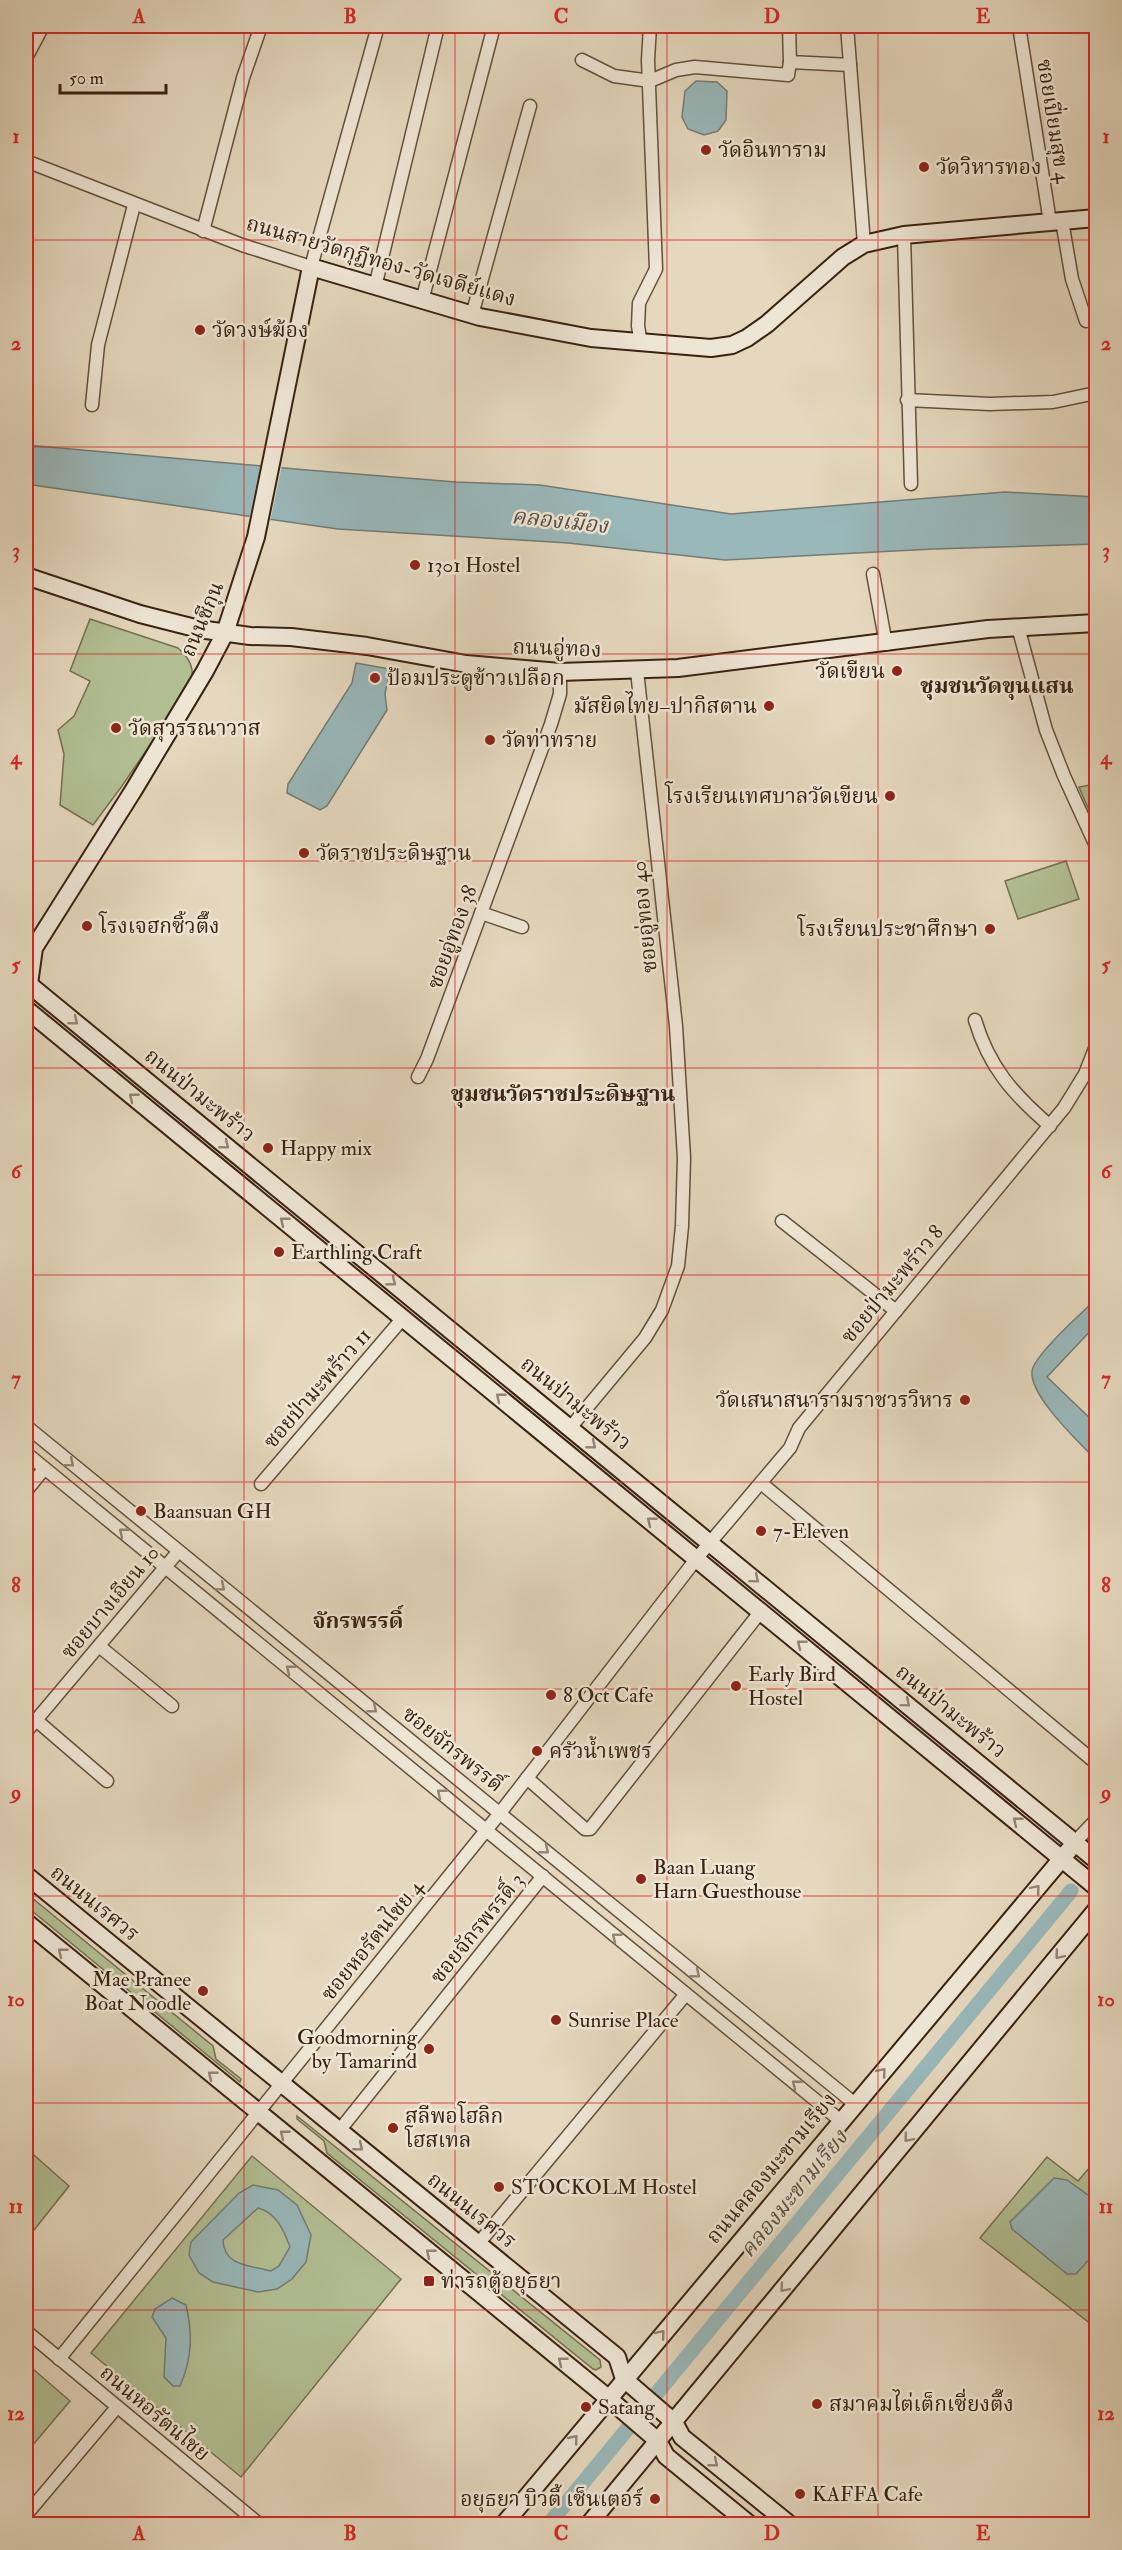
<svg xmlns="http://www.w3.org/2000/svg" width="1122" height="2550" font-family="'IM FELL Double Pica','Noto Serif Thai',serif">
<rect width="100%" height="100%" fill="#e5d8be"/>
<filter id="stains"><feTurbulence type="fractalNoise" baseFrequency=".00333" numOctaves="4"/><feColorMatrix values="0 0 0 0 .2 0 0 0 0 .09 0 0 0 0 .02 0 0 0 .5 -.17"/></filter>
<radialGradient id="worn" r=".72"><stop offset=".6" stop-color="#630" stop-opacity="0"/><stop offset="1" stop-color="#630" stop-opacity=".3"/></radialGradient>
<g fill="#b2bf93" stroke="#767052" stroke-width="1.5">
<path d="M 90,619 L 178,648 C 190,659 194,667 192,683 L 122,786 L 93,825 L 60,805 L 64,754 L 58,730 L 74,716 L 90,681 L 70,671 Z"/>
<polygon points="1096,784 1096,814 1091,815 1079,787"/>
<polygon points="1066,861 1079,899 1018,919 1005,881"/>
<polygon points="26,1893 213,2046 216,2059 241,2079 240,2082 26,1906"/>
<polygon points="297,2116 600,2360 601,2367 596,2370 593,2369 327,2153 324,2141 297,2119"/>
<polygon points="26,2148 69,2186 26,2240"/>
<polygon points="252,2156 401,2279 241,2477 91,2353"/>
<polygon points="1047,2157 1078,2181 1096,2160 1096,2328 980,2238"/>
<polygon points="26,2363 70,2401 26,2453"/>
</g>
<g fill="#99b8ba" stroke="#737c76" stroke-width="1.5" fill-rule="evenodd">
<polygon points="696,81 717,82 727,91 726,120 718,131 704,135 688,129 682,117 685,91"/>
<polygon points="26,445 307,470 456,482 540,485 731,514 1005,492 1096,497 1096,544 933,549 725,560 568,543 338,529 26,484"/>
<polygon points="356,663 390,669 385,694 387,710 327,806 320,810 287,793 288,784 352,683"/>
<path d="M 1096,1299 L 1096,1325 L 1047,1377 L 1096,1424 L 1096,1460 C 1080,1443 1029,1396 1032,1371 C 1034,1355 1083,1312 1096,1299 Z"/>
<polygon points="1054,2178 1067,2180 1096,2201 1096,2252 1076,2274 1067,2274 1012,2229 1010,2222"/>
<path d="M 253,2185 L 278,2190 L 297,2205 L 311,2235 L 306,2262 L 292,2279 L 277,2289 L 258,2292 L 213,2282 L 199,2273 L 189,2255 L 191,2242 L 239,2193 ZM 258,2208 C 277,2213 284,2231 290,2247 L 279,2266 L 271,2271 C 250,2265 224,2267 223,2240 Z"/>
<path d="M 172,2298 L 186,2305 C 193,2334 192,2359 180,2386 L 173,2386 L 164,2377 L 166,2338 L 152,2317 L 155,2309 Z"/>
</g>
<polygon fill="#e5d8be" points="261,464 282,465 270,522 249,519"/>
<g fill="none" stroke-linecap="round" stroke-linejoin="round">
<polyline stroke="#99b8ba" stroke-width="15" points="549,2524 1071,1891"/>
<g stroke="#65503c" stroke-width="15">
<g id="street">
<polyline points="789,26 790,62 850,65"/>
<polyline points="847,26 864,244"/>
<polyline points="1019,26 1050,222"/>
<polyline points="1094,26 1096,36"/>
<polyline points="26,58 43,26"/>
<polyline points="582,60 614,76 650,81 676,70 695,67 788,75 790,62"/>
<polyline points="26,161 242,245 311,267 378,26"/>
<polyline points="1062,221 1072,279 1086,321"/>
<polyline points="203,231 243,78 261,26"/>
<polyline points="904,235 911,484"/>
<polyline points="375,287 438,26"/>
<polyline points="422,301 494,26"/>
<polyline points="472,315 530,106"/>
<polyline points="641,344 638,326 639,303 656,269 648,60 650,26"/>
<polyline points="907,400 990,404 1053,402 1096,393"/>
<polyline points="92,405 98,345 134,205"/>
<polyline points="873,574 886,644"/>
<polyline points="1018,627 1046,730 1064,776 1096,846"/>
<polyline points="481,913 522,927"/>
<path d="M 975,1020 C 989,1067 1013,1094 1050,1126"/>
<polyline points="418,1077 427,1059 551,724 560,694 560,672"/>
<polyline points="782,1221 896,1311"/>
<polyline points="26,1426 855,2104"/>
<polyline points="570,1428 645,1338 662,1310 678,1266 682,1226 684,1158 676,1026 637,671"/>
<polyline points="26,1453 841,2121"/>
<polyline points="761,1483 1096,1763"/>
<polyline points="261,1484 403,1318"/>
<polyline points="26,1491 44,1469"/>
<polyline points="99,1646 172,1706"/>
<polyline points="36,1720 107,1781"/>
<polyline points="26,1732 178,1552"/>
<polyline points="527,1778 585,1829 590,1829 761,1611"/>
<polyline points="1075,1842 1096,1820"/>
<polyline points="339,2131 543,1876"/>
<polyline points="478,2244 686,1994"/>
<polyline points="26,2331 259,2524"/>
<polyline points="59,2359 500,1813 697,1558 790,1448 799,1428 1064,1108 1085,1074 1096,1046"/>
<polyline points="26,2515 117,2407"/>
</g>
</g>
<g stroke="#3a2211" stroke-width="20">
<g id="secondary">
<polyline points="26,576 140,614 199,629 250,636 291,637 367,646 466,664 560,672 678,668 988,629 1096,623"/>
<polyline points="26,982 1096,1860"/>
<polyline points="26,989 29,984 34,948 133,791 205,671 225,633 256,537 311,267 480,317 591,338 711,348 732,345 747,338 767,324 843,257 864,244 904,235 1096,218"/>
<polyline points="26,1009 1096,1887"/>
<polyline points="26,1875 617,2357 624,2379 674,2422 682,2437 789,2524"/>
<polyline points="26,1922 608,2398 658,2441 666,2456 749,2524"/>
<polyline points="504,2524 1069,1850"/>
<polyline points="589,2524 1096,1910"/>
</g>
</g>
<use href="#street" stroke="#eee6d5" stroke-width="12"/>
<use href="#secondary" stroke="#eee6d5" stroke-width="16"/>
</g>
<defs><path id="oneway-chevron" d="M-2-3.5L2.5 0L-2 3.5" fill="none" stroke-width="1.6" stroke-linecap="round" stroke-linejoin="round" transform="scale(1.5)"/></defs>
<g stroke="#948473">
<use href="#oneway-chevron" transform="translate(74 1021) rotate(39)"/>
<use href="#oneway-chevron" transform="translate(133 1097) rotate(-141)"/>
<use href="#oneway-chevron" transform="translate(225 1145) rotate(39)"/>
<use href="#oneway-chevron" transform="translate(284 1221) rotate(-141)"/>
<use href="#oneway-chevron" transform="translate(392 1282) rotate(39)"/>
<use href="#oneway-chevron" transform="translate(500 1397) rotate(-141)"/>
<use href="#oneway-chevron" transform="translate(592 1445) rotate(39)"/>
<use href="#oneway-chevron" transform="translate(70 1463) rotate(40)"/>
<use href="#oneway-chevron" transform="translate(651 1521) rotate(-141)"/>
<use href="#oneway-chevron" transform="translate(123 1532) rotate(-141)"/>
<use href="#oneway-chevron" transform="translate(755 1579) rotate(40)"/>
<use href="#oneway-chevron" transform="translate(221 1587) rotate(39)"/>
<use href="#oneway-chevron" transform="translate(801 1644) rotate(-141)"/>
<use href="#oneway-chevron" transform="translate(290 1669) rotate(-141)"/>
<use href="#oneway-chevron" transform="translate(906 1703) rotate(40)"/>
<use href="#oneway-chevron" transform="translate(373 1709) rotate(39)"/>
<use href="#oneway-chevron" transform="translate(441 1793) rotate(-141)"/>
<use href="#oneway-chevron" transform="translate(1017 1821) rotate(-141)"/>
<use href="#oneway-chevron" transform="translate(545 1850) rotate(39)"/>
<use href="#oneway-chevron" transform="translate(1036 1889) rotate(-50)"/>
<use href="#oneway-chevron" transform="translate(616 1937) rotate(-141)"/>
<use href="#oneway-chevron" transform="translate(62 1952) rotate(-141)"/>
<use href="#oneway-chevron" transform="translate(1059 1955) rotate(130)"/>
<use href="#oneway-chevron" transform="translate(696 1974) rotate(39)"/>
<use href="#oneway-chevron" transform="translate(882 2072) rotate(-50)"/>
<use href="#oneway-chevron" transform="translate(212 2075) rotate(-141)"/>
<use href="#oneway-chevron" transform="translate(796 2084) rotate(-141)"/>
<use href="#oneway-chevron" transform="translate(284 2134) rotate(-141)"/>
<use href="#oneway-chevron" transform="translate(908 2138) rotate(130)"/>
<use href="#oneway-chevron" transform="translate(359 2147) rotate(39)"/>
<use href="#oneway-chevron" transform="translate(430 2253) rotate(-141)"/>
<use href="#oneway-chevron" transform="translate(784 2288) rotate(130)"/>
<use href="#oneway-chevron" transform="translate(661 2334) rotate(-50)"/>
<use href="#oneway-chevron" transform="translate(562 2361) rotate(-141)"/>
<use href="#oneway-chevron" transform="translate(574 2439) rotate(-51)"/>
<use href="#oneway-chevron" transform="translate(714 2463) rotate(39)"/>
</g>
<path fill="none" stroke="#d62828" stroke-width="1.5" stroke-opacity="0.55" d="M 244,26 L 244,2524M 455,26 L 455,2524M 667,26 L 667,2524M 878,26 L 878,2524M 26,240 L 1096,240M 26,447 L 1096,447M 26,654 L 1096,654M 26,861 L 1096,861M 26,1068 L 1096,1068M 26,1275 L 1096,1275M 26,1482 L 1096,1482M 26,1689 L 1096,1689M 26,1896 L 1096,1896M 26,2103 L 1096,2103M 26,2310 L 1096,2310"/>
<g fill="#8f2418" stroke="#eee6d5" stroke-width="2">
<circle cx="706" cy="150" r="6"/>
<circle cx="924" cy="167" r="6"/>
<circle cx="200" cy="330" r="6"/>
<circle cx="415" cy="565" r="6"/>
<circle cx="897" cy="671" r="6"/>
<circle cx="375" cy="678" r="6"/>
<circle cx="769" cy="706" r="6"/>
<circle cx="116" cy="728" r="6"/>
<circle cx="490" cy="740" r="6"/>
<circle cx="890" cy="796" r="6"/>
<circle cx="304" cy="853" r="6"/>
<circle cx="87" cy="926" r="6"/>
<circle cx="990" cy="929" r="6"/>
<circle cx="268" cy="1148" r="6"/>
<circle cx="279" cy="1252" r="6"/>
<circle cx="965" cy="1400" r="6"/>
<circle cx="141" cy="1511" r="6"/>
<circle cx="761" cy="1531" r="6"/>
<circle cx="736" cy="1686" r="6"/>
<circle cx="551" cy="1695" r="6"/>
<circle cx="537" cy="1751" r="6"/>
<circle cx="641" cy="1879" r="6"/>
<circle cx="203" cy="1991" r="6"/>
<circle cx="556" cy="2020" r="6"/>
<circle cx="429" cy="2049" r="6"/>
<circle cx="393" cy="2128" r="6"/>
<circle cx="499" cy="2187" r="6"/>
<rect x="423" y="2275" width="12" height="12" rx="3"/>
<circle cx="817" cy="2404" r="6"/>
<circle cx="586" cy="2407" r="6"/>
<circle cx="800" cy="2494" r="6"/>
<circle cx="655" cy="2499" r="6"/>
</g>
<g text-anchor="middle" stroke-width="5" stroke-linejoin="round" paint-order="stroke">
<g font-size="21" fill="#3a2211" stroke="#eee6d5">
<text transform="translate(1054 121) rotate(81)" y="7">ซอยเปี่ยมสุข 4</text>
<text transform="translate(381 261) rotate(16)" y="7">ถนนสายวัดกุฎีทอง-วัดเจดีย์แดง</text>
<text transform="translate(202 619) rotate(-67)" y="7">ถนนชีกุน</text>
<text transform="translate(557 648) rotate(2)" y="7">ถนนอู่ทอง</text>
<text transform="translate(644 917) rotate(-96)" y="7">ซอยอู่ทอง 40</text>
<text transform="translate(452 937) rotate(-70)" y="7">ซอยอู่ทอง 38</text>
<text transform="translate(200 1095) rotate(39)" y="7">ถนนป่ามะพร้าว</text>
<text transform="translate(892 1284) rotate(-50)" y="7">ซอยป่ามะพร้าว 8</text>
<text transform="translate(317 1388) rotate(-49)" y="7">ซอยป่ามะพร้าว 11</text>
<text transform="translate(576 1403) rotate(39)" y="7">ถนนป่ามะพร้าว</text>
<text transform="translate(110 1602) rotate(-50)" y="7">ซอยบางเอียน 10</text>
<text transform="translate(951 1711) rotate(39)" y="7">ถนนป่ามะพร้าว</text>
<text transform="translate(453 1749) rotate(39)" y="7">ซอยจักรพรรดิ์</text>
<text transform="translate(95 1903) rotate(39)" y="7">ถนนนเรศวร</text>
<text transform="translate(477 1928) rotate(-51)" y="7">ซอยจักรพรรดิ์ 3</text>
<text transform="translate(372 1940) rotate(-51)" y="7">ซอยหอรัตนไชย 4</text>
<text transform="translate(771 2168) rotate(-50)" y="7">ถนนคลองมะขามเรียง</text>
<text transform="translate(472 2210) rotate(39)" y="7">ถนนนเรศวร</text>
<text transform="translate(155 2413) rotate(40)" y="7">ถนนหอรัตนไชย</text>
</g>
<g font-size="21" fill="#3a2211" stroke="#eee6d5" text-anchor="start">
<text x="718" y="157">วัดอินทาราม</text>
<text x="936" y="174">วัดวิหารทอง</text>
<text x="212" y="337">วัดวงษ์ฆ้อง</text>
<text x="427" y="572">1301 Hostel</text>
<text x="885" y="678" text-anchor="end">วัดเขียน</text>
<text x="387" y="685">ป้อมประตูข้าวเปลือก</text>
<text x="757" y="713" text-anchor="end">มัสยิดไทย–ปากิสตาน</text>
<text x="128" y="735">วัดสุวรรณาวาส</text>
<text x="502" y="747">วัดท่าทราย</text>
<text x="878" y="803" text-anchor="end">โรงเรียนเทศบาลวัดเขียน</text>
<text x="316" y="860">วัดราชประดิษฐาน</text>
<text x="99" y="933">โรงเจฮกซิ้วตึ๊ง</text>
<text x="978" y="936" text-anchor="end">โรงเรียนประชาศึกษา</text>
<text x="280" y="1155">Happy mix</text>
<text x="291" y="1259">Earthling Craft</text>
<text x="953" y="1407" text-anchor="end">วัดเสนาสนารามราชวรวิหาร</text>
<text x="153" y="1518">Baansuan GH</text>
<text x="773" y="1538">7-Eleven</text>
<text x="748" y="1681">Early Bird<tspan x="748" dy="24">Hostel</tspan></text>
<text x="563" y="1702">8 Oct Cafe</text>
<text x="549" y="1758">ครัวน้ำเพชร</text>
<text x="653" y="1874">Baan Luang<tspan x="653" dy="24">Harn Guesthouse</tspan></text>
<text x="191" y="1986" text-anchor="end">Mae Pranee<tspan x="191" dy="24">Boat Noodle</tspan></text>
<text x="568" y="2027">Sunrise Place</text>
<text x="417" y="2044" text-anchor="end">Goodmorning<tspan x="417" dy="24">by Tamarind</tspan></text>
<text x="405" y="2123">สลีพอโฮลิก<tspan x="405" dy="24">โฮสเทล</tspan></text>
<text x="511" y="2194">STOCKOLM Hostel</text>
<text x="441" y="2288">ท่ารถตู้อยุธยา</text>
<text x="829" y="2411">สมาคมไต่เต็กเซี่ยงตึ๊ง</text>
<text x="598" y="2414">Satang</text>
<text x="812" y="2501">KAFFA Cafe</text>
<text x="643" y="2506" text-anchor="end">อยุธยา บิวตี้ เซ็นเตอร์</text>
</g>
<g font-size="22" font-style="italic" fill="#564f44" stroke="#eee6d5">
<text transform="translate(560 520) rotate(6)" y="8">คลองเมือง</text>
<text transform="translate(793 2193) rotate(-51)" y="8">คลองมะขามเรียง</text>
</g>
<g font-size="22" font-weight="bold" fill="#3a2211" stroke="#eee6d5">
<text x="997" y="693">ชุมชนวัดขุนแสน</text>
<text x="563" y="1101">ชุมชนวัดราชประดิษฐาน</text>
<text x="358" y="1628">จักรพรรดิ์</text>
</g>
</g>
<rect width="1122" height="2550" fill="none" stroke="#e5d8be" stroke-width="66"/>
<path d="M60 84v9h106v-9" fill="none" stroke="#3a2211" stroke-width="3"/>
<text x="69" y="84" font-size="18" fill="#3a2211" stroke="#eee6d5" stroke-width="4.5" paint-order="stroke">50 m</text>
<rect x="33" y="33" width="1056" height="2484" fill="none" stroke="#d62828" stroke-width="2"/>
<g font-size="20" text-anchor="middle" font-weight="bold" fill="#d62828">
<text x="139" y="23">A</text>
<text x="350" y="23">B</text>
<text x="561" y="23">C</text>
<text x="772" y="23">D</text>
<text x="983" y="23">E</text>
<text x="16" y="143">1</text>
<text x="1106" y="143">1</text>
<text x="16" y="350">2</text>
<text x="1106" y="350">2</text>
<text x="16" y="557">3</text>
<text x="1106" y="557">3</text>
<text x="16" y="764">4</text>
<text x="1106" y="764">4</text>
<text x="16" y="971">5</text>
<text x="1106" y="971">5</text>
<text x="16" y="1178">6</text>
<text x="1106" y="1178">6</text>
<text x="16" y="1385">7</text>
<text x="1106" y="1385">7</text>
<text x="16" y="1592">8</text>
<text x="1106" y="1592">8</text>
<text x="16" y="1799">9</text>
<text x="1106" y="1799">9</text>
<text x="16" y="2006">10</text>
<text x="1106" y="2006">10</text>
<text x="16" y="2213">11</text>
<text x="1106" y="2213">11</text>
<text x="16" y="2420">12</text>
<text x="1106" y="2420">12</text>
<text x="139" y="2540">A</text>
<text x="350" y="2540">B</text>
<text x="561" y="2540">C</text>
<text x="772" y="2540">D</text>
<text x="983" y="2540">E</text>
</g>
<rect width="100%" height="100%" filter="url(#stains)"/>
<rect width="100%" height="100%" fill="url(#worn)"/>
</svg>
